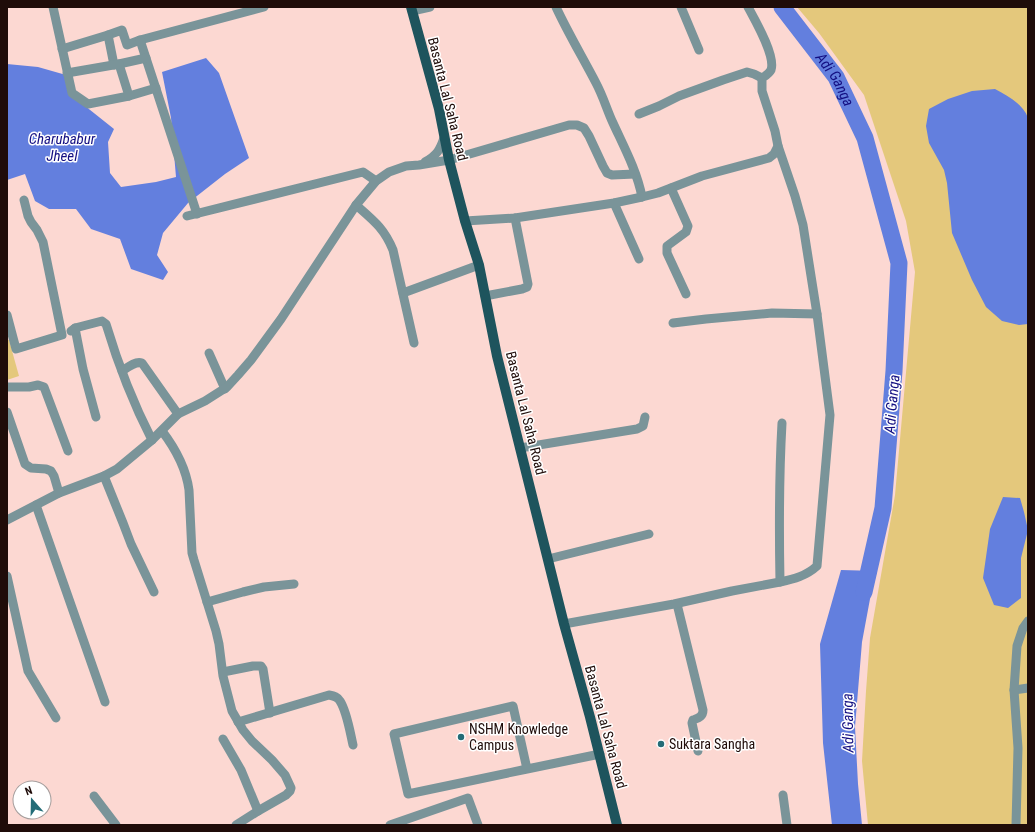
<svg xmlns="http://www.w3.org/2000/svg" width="1035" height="832" font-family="'Roboto Condensed',sans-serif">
<rect width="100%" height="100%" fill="#fcd8d2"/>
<g fill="#e4c87c">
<polygon points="797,7 1028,7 1028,825 868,825 862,761 866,691 870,638 895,495 915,272 906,221 864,95 819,33"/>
<polygon points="7,340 9,340 19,376 7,380"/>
</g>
<g fill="#637fde">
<polygon points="206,58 219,73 249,158 225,174 188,203 163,233 157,255 168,272 163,280 131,269 120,239 91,229 76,209 49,209 35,201 25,174 7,180 7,64 38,67 66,75 70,94 114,129 108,142 110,173 121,187 156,182 176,177 171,118 162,72"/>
<path d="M 995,89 C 1008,96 1023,104 1028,118 L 1028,324 L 1019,325 L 1002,321 L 986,307 L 972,280 L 952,233 L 947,183 L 944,170 L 929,143 L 926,126 L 929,109 L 948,99 L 972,91 Z"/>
<polygon points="1003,497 1020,498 1024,512 1028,530 1021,558 1021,598 1008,608 994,605 983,578 990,529"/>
<polygon points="841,570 877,571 870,599 862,642 855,727 858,784 862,825 832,825 823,743 820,644"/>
</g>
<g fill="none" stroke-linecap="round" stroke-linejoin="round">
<path stroke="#637fde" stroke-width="17" id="s1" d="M 782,7 L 836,77 L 865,138 L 899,263 L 894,371 L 883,508 L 864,592"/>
<g stroke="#7a9499" stroke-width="9">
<polyline points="53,7 72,93 88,104 129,96"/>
<path d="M 556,7 C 568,33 583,58 596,83 C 603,96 607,110 613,123 C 624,147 637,171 642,197"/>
<polyline points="681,7 699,50"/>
<polyline points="412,11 430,7"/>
<polyline points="108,35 122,30 127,45 140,40 264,7"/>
<polyline points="140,40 197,214"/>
<polyline points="62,49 108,35 114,65"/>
<polyline points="119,64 146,58"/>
<polyline points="67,73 119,64 129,96 156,88"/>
<polyline points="639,114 659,106 679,96 723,80 747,72 754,74 762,78"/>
<path d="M 778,146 L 795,196 L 803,225 L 817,314 L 830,415 L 817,566 C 806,576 794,579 780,582"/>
<path d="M 425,162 C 437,155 440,150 444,138"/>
<polyline points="671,188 688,226 686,232 667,246 667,253 686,294"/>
<polyline points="614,203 639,259"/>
<path d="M 356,205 C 373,220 384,228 393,250 L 414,343"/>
<polyline points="187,216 363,172 376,181"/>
<path d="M 465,221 L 515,218 L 614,203 L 642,197 L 658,193 L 702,176 L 769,158 L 774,154 L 778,146 L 775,131 L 762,91 L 762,78 C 765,76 769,74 771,70 C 776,56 755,20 748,7"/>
<polyline points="403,293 479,265"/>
<polyline points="485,296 522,289 527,287 528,284 515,218"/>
<polyline points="7,315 16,349 62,335 43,242 37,230 31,222 28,216 24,200"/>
<polyline points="673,323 706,319 772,313 817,314"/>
<path d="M 75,328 L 102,321 L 106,324 C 118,364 133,403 152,440"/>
<polyline points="71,331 75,328 83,369 96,417"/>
<polyline points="209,353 225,389"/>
<path d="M 122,371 C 128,367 135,361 142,363 L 178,414"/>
<polyline points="7,387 29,387 38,385 44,387 68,451"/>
<polyline points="7,412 25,464 31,468 46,469 51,471 54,476 59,493"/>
<path d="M 162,431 C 175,448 186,468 189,490 L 192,553 L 194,560 L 216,631 L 219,644 L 223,676 L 232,711 L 243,730 L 252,741 L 272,760 L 285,775 L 291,788 L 290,791 L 286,795 L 258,811 L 236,825"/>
<polyline points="520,448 637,429 643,426 645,417"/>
<polyline points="104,476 123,523 131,544 154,592"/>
<polyline points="36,505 105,702"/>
<polyline points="7,520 59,493 104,476 117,469 152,440 178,414 205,401 227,387 238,375 251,360 281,319 356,205 376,181 389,172 406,166 419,165 449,160 569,125 577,125 584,128 589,136 603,166 607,173 612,175 635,174"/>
<polyline points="548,559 649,534"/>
<polyline points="7,576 28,671 56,718"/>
<polyline points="207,602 243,592 264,587 294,584"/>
<path d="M 677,604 L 703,710 C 703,717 698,718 693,720 L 692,723 L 698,751"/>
<path d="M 564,624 L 674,604 L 732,591 L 780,582 C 779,529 779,476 782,423"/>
<polyline points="223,672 253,666 261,666 263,669 270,713"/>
<polyline points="1014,690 1028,688"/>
<path d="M 238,722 L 329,695 C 334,696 338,697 340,701 C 347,712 350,732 353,745"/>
<polyline points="223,739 241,770 258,811"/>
<polyline points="527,769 408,794 394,734 513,706 527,769 600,754"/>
<polyline points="783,795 787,825"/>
<polyline points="94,796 116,825"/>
<polyline points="390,825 468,798 478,825"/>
<polyline points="1016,825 1018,748 1014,690 1017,646 1023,628 1028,621"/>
</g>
<polyline stroke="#1e545d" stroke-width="10" points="411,7 439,109 449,160 465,221 479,265 497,356 564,624 590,717 617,825"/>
</g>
<g fill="#236c77" stroke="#fff" stroke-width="1.5">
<circle cx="461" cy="737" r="4"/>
<circle cx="661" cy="744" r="4"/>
</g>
<g text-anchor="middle" stroke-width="3" stroke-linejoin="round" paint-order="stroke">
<g font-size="14" fill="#1f0c09" stroke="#fff">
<text transform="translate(448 99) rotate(76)" y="5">Basanta Lal Saha Road</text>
<text transform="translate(526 413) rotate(76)" y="5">Basanta Lal Saha Road</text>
<text transform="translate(606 727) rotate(75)" y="5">Basanta Lal Saha Road</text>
</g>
<g font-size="14" fill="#1f0c09" stroke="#fff" text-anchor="start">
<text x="469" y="734">NSHM Knowledge<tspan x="469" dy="16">Campus</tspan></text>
<text x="669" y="749">Suktara Sangha</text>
</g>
<g font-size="15" font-style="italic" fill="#130f82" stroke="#fff">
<text dy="5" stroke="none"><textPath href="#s1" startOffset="90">Adi Ganga</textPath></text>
<text x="62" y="144">Charubabur<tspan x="62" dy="17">Jheel</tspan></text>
<text transform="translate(892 404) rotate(-85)" y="5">Adi Ganga</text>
<text transform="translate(848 723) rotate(-91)" y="5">Adi Ganga</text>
</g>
</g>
<rect width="1035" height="832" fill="none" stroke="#1f0c09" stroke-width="16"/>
<g transform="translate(32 800) rotate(340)"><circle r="19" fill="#ffffff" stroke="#a59e9d"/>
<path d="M0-3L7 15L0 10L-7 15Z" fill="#236c77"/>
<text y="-6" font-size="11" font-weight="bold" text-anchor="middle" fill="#1f0c09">N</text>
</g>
</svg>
